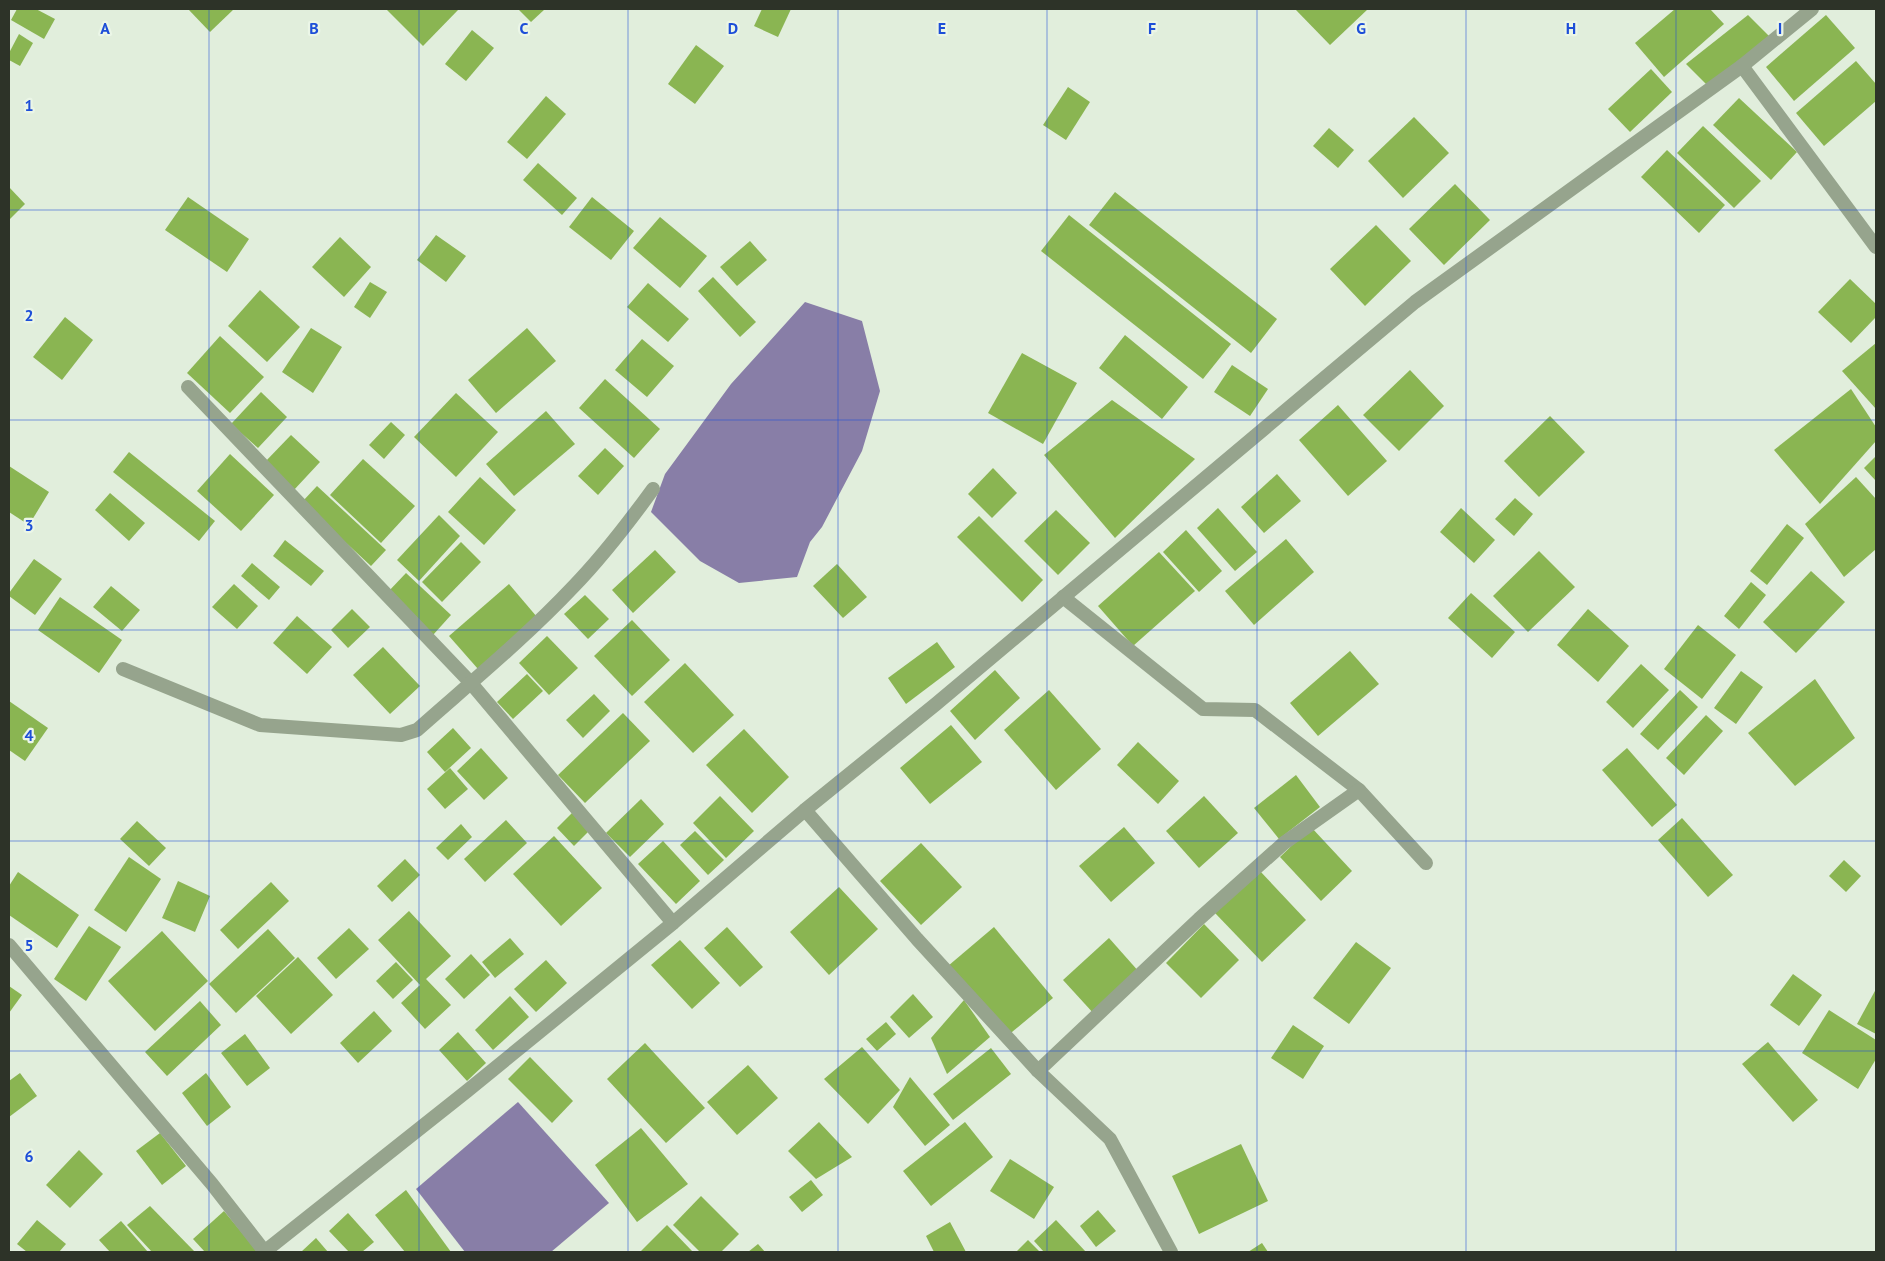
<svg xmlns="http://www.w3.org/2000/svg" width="1885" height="1261" font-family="'PT Sans',sans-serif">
<rect width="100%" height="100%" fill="#e1eedc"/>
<g fill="#887ea7">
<polygon points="805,302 862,321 880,391 862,451 822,527 810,542 797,577 739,583 700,561 651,512 665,474 731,384"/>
<polygon points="518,1102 609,1203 551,1252 465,1252 416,1189"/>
</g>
<g fill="#8ab552">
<polygon points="17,9 36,9 55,19 44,39 11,20"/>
<polygon points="188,9 234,9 210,32"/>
<polygon points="386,9 459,9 423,46"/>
<polygon points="518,9 545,9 531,22"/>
<polygon points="762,9 791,9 778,37 754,26"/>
<polygon points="1295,9 1368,9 1330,45"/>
<polygon points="1675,9 1710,9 1724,24 1664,77 1635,43"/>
<polygon points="1748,15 1770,37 1708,86 1686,64"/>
<polygon points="1826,15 1855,48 1794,101 1766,67"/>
<polygon points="472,30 494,48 466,81 445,64"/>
<polygon points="19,34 33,43 20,66 9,60 9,53"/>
<polygon points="696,45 724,66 695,104 668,84"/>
<polygon points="1856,61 1876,84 1876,101 1824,146 1796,113"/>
<polygon points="1651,69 1672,92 1630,132 1608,109"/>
<polygon points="1068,87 1090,102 1066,140 1043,125"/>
<polygon points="546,96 566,114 527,159 507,142"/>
<polygon points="1739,98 1797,152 1771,180 1713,125"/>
<polygon points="1414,117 1449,153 1403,198 1368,161"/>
<polygon points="1703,126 1761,181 1734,208 1677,153"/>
<polygon points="1329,128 1354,150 1338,168 1313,146"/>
<polygon points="1667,150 1725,205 1699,233 1641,177"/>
<polygon points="538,163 577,198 562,215 523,180"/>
<polygon points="1455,184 1490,220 1444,265 1409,229"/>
<polygon points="9,187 25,204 9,220"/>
<polygon points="1115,192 1277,319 1251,353 1089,225"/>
<polygon points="188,197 249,239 227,272 165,230"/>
<polygon points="592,197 634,231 611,260 569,227"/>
<polygon points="1069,215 1231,344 1203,379 1041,251"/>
<polygon points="660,217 707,256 680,288 633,248"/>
<polygon points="1376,225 1411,261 1365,306 1330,269"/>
<polygon points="436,235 466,256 446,282 417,260"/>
<polygon points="340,237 371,267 344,297 312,267"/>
<polygon points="750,241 767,260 737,286 720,267"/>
<polygon points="713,277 756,322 740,337 698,291"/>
<polygon points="1850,279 1876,304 1876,317 1851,343 1818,312"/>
<polygon points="370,282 387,292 370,318 354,307"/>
<polygon points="648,283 689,319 668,342 627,307"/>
<polygon points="260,290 300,327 267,362 228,326"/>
<polygon points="65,317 93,340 62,380 33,357"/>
<polygon points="311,328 342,347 313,393 282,372"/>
<polygon points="527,328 556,361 496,413 468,380"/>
<polygon points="1125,335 1188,387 1162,419 1099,368"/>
<polygon points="220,336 264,377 230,413 187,373"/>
<polygon points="642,339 674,366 647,397 615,370"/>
<polygon points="1876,343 1876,409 1842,371"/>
<polygon points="1022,353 1077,383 1043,444 988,413"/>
<polygon points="1232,365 1268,389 1250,416 1214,392"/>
<polygon points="1410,370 1444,406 1399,451 1363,415"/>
<polygon points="605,379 660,429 634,458 579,408"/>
<polygon points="1851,389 1876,427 1876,441 1820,504 1774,450"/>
<polygon points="261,392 287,417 258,448 231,424"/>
<polygon points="456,393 498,432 456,477 414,437"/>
<polygon points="1112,400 1195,459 1115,538 1044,455"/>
<polygon points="1338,405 1387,461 1348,496 1299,440"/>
<polygon points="546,411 575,444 514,496 486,464"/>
<polygon points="1550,416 1585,452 1539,497 1504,461"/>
<polygon points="391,422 405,435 384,459 369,445"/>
<polygon points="291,435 320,462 293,491 264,463"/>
<polygon points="605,448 624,466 598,495 578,476"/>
<polygon points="129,452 215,521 199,541 113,472"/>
<polygon points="230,454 274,495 241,531 197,491"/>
<polygon points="1876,456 1876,481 1864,468"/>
<polygon points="363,459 415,506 381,543 330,495"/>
<polygon points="9,466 49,492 29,525 9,512"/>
<polygon points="993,468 1017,493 992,518 968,494"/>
<polygon points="1277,474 1301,501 1264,533 1241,507"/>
<polygon points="480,477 516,510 484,545 448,512"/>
<polygon points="1856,477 1876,499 1876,549 1844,577 1805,524"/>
<polygon points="317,486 386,550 371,566 302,502"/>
<polygon points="110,493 145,523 129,541 95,510"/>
<polygon points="1515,498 1533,514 1514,536 1495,519"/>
<polygon points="1218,508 1257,552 1235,571 1197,528"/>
<polygon points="1461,508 1495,540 1474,563 1440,532"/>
<polygon points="1056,510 1090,543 1058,575 1024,541"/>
<polygon points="439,515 460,536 419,581 397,560"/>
<polygon points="979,516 1043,580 1022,602 957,537"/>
<polygon points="1787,524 1804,538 1767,585 1750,571"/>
<polygon points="1186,530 1222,571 1199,592 1163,552"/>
<polygon points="1286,539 1314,572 1254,625 1225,591"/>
<polygon points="285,540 324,571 311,586 273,556"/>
<polygon points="461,542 481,562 442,602 422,582"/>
<polygon points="655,550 676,572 633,613 612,590"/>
<polygon points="1539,551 1575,587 1528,632 1493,596"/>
<polygon points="1159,552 1195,591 1133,646 1098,606"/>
<polygon points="34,559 62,579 35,615 9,596 9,593"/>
<polygon points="252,563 280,587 269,600 241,576"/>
<polygon points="837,564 867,597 843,618 813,586"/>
<polygon points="1811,571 1845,602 1796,653 1763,622"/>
<polygon points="406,573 451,615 433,635 387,593"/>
<polygon points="1751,582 1766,595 1739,629 1724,616"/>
<polygon points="234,584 258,606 237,629 212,607"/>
<polygon points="509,584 537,617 478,669 449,636"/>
<polygon points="111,586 140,610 122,631 93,607"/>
<polygon points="1471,593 1515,632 1492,658 1448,618"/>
<polygon points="585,595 609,619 588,639 564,614"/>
<polygon points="60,597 122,640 99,673 38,630"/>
<polygon points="352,609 370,627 348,648 331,630"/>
<polygon points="1588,609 1629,646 1598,682 1557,645"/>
<polygon points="297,616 332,647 307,674 273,643"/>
<polygon points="632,620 670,660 632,696 594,656"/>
<polygon points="1698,625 1736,655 1702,699 1664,669"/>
<polygon points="547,636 578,668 549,695 519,663"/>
<polygon points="937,642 955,667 906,704 888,678"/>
<polygon points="383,647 420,686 390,714 353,675"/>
<polygon points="1350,651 1379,684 1318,736 1290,703"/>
<polygon points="685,663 734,715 693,753 644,702"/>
<polygon points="1641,664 1669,690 1633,728 1606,702"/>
<polygon points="995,670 1020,698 975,740 950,711"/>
<polygon points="1741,671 1763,687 1736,724 1714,708"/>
<polygon points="527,674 543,691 513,719 497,702"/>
<polygon points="1815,679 1855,738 1795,786 1748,733"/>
<polygon points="1049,690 1101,749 1056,790 1004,730"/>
<polygon points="1680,690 1698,707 1658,750 1640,734"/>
<polygon points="594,694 610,711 583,738 566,720"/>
<polygon points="9,701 48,728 25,761 9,750"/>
<polygon points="623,713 650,741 585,803 558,775"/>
<polygon points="1706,715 1723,731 1684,775 1666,758"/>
<polygon points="951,725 982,762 930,804 900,768"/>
<polygon points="453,728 471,748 445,772 427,752"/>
<polygon points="744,729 789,777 752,813 706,765"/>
<polygon points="1138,742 1179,781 1158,804 1117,765"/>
<polygon points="481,748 508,778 484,800 457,771"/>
<polygon points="1627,748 1677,805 1652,827 1602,770"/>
<polygon points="450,768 468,789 445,809 427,789"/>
<polygon points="1296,775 1320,807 1279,839 1254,808"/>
<polygon points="720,796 754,831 726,858 693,823"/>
<polygon points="1204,796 1238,833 1199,868 1166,831"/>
<polygon points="641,799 664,824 630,857 606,833"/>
<polygon points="573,812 590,830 574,846 557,828"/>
<polygon points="1682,818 1733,875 1708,897 1658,840"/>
<polygon points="506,820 527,843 485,882 464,859"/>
<polygon points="137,821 166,848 149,866 120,839"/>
<polygon points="461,824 472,837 448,860 436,848"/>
<polygon points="1124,827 1155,863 1111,902 1079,866"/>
<polygon points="1311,827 1352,871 1321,901 1280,857"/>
<polygon points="695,831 724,860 708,875 680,845"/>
<polygon points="554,836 602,888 561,926 513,874"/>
<polygon points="663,841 700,881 676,904 638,864"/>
<polygon points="921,843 962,887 921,925 880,881"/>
<polygon points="129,857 161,879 126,932 94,910"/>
<polygon points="405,859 420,875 392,902 377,886"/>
<polygon points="1844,860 1861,876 1846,892 1829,876"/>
<polygon points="1260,871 1306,920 1262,962 1215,913"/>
<polygon points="18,872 79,915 57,948 9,915 9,886"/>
<polygon points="178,881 210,896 195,932 162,918"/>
<polygon points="271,882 289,901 238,949 220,930"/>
<polygon points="839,887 878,929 829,975 790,932"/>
<polygon points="409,911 451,956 426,979 451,1005 425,1029 401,1003 420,985 378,940"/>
<polygon points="1204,924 1239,960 1201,998 1166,963"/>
<polygon points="89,926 121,947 86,1001 54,979"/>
<polygon points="727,927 763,967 740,987 704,948"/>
<polygon points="994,927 1053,998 1006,1037 948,966"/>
<polygon points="349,928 369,949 336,979 317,958"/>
<polygon points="268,929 295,958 236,1013 209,984"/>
<polygon points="162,931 208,981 155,1031 108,981"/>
<polygon points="510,938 524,954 495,978 482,962"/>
<polygon points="1109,938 1140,973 1095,1015 1063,980"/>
<polygon points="680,940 720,983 692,1009 651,965"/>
<polygon points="1356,942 1391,968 1349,1024 1313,998"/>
<polygon points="471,954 490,975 464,999 445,979"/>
<polygon points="298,957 333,995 291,1034 256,996"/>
<polygon points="546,960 567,983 536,1012 514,989"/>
<polygon points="396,962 413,980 393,999 376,981"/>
<polygon points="1793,974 1822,995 1799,1026 1770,1005"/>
<polygon points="9,986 22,995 9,1013"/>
<polygon points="1876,989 1876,1034 1857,1024"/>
<polygon points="913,994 933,1017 909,1038 890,1017"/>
<polygon points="510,996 529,1017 493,1050 475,1030"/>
<polygon points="964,1000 990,1037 947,1074 931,1038"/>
<polygon points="200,1001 221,1025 167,1076 145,1052"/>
<polygon points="1829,1010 1876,1040 1876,1059 1858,1089 1802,1053"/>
<polygon points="374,1011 392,1031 358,1063 340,1043"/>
<polygon points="886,1022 896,1034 877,1051 866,1039"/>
<polygon points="1293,1025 1324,1046 1303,1079 1271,1058"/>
<polygon points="458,1032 486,1063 467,1081 439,1050"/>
<polygon points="245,1034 270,1068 247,1086 221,1053"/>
<polygon points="1768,1042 1818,1100 1793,1122 1742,1064"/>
<polygon points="645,1043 705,1108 666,1143 607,1079"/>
<polygon points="862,1047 900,1090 868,1124 824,1079"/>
<polygon points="991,1048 1011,1074 953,1120 933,1094"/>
<polygon points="530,1057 573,1101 552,1123 508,1079"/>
<polygon points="748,1065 778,1098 737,1135 707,1102"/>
<polygon points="20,1073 37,1096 9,1117 9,1081"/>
<polygon points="206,1073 231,1107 207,1126 182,1093"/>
<polygon points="910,1077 950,1125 925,1146 893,1107"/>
<polygon points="819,1122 852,1157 816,1179 788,1151"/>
<polygon points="965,1122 993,1157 931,1206 903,1171"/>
<polygon points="641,1128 688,1184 637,1222 595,1165"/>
<polygon points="160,1133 186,1166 162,1185 136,1151"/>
<polygon points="1241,1144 1268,1201 1199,1234 1172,1176"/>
<polygon points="79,1150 103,1174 70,1208 46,1185"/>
<polygon points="1010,1159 1054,1187 1034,1219 990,1191"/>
<polygon points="811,1180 823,1195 802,1212 789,1197"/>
<polygon points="406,1190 451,1252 405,1252 375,1215"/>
<polygon points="701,1196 739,1234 721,1252 700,1252 673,1225"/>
<polygon points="150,1206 195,1252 152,1252 127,1225"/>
<polygon points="1098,1210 1116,1231 1096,1247 1080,1226"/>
<polygon points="224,1211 258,1252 205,1252 193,1239"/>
<polygon points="348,1213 374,1242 362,1252 349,1252 329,1231"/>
<polygon points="37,1220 66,1244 59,1252 27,1252 17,1244"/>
<polygon points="1056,1220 1086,1252 1044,1252 1034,1241"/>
<polygon points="121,1221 148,1252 110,1252 99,1240"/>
<polygon points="950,1222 966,1252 934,1252 926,1236"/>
<polygon points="667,1225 693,1252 640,1252"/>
<polygon points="316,1238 328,1252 301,1252"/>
<polygon points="1028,1240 1040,1252 1016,1252"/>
<polygon points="1262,1243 1268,1252 1248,1252"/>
<polygon points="758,1244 765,1252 748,1252"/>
</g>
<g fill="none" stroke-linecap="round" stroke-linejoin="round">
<g stroke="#96a48d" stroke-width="14">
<polyline points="1742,66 1876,247"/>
<polyline points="188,387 470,682 673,923"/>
<polyline points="1063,597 1203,709 1255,710 1359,790"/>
<path d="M 123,669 L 260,725 L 401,735 L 417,730 C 470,683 525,638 574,586 C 603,556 629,522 653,489"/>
<polyline points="805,810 917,939 1038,1071 1110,1139 1171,1252"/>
<polyline points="9,945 212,1184 265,1252"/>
<polyline points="1038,1071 1199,919 1284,843 1359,790 1426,863"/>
<polyline points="264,1252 467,1091 673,923 805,810 936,704 1415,302 1742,66 1812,9"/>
</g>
</g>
<path fill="none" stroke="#1d4ed8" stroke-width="1" stroke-opacity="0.55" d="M 209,9 L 209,1252M 419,9 L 419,1252M 628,9 L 628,1252M 838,9 L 838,1252M 1047,9 L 1047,1252M 1257,9 L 1257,1252M 1466,9 L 1466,1252M 1676,9 L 1676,1252M 9,210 L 1876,210M 9,420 L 1876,420M 9,630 L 1876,630M 9,841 L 1876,841M 9,1051 L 1876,1051"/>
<g font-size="16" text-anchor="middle" font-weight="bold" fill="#1d4ed8" stroke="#ebf6e7" stroke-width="4.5" stroke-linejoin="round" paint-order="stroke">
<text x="105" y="34">A</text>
<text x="314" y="34">B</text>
<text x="524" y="34">C</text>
<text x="733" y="34">D</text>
<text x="942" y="34">E</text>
<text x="1152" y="34">F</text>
<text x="1361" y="34">G</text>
<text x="1571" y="34">H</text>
<text x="1780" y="34">I</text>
<text x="29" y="111">1</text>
<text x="29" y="321">2</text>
<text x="29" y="531">3</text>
<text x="29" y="741">4</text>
<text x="29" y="951">5</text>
<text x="29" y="1162">6</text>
</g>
<rect width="1885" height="1261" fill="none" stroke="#2d3328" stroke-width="20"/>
</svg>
